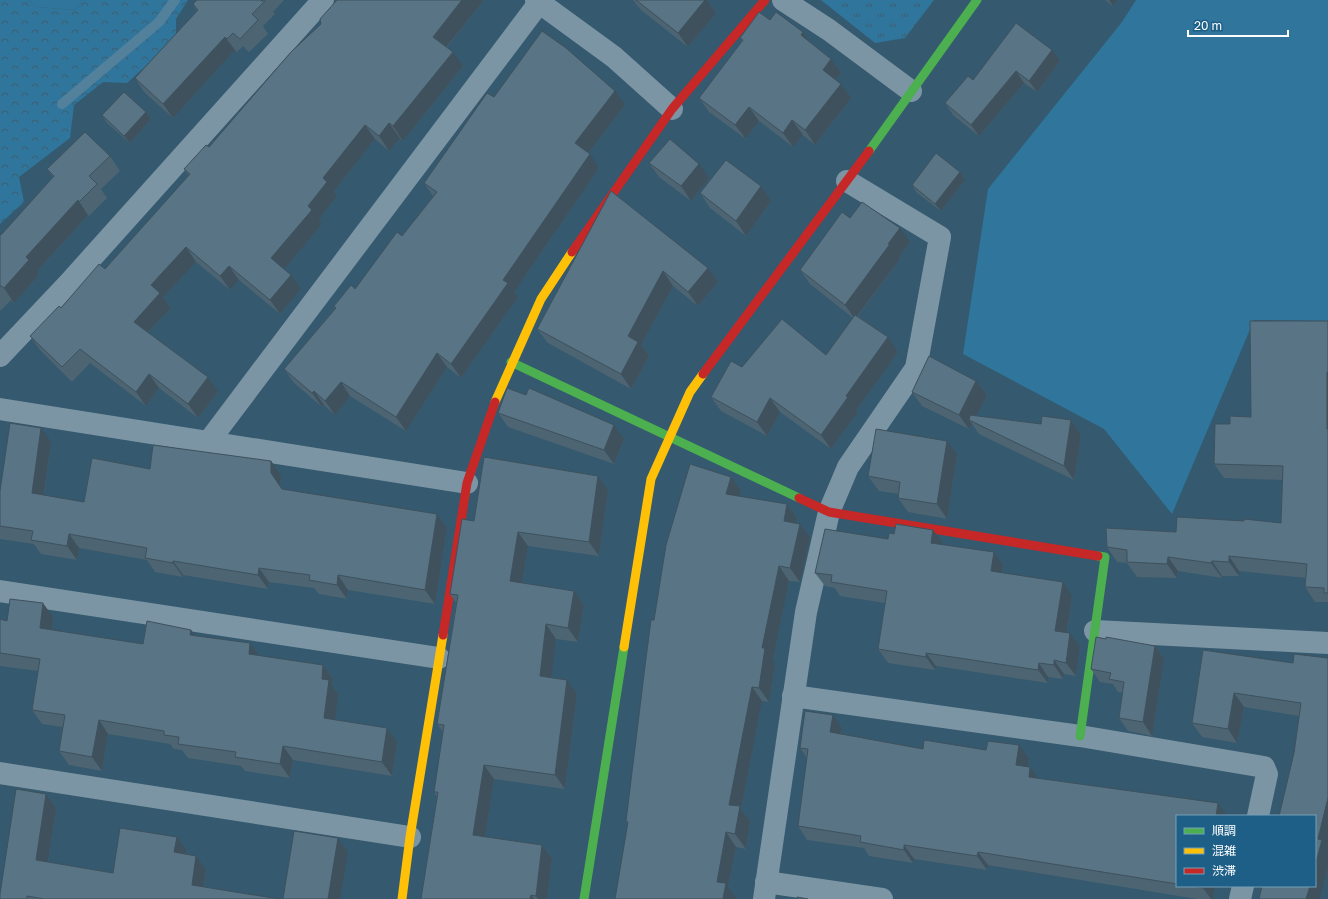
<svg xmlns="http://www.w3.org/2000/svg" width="1328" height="899" font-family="'Golos Text','Noto Sans JP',sans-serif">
<defs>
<pattern id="forest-crowns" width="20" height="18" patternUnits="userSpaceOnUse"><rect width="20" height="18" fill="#2f759c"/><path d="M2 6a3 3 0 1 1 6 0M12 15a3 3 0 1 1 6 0" fill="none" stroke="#3f5e70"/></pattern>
<pattern id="park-tufts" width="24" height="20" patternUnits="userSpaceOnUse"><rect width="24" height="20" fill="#2f759c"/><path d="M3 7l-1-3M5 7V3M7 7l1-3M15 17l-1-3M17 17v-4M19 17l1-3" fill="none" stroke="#3f5e70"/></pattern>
</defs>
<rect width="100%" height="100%" fill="#35596e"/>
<g fill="#2f759c">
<polygon points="29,0 83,0 76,10 36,7"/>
<polygon points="1136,0 1328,0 1328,321 1254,320 1172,514 1104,429 963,354 988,189 1122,22"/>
</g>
<polygon fill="url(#forest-crowns)" points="0,0 29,0 36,7 76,10 83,0 188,0 176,19 176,38 127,83 103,82 74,105 70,138 19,177 24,202 0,224"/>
<polygon fill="url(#park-tufts)" points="821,0 934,0 905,38 875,43"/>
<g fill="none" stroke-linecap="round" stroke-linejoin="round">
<polyline stroke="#53819c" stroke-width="10" points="62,104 159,22 175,0"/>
<g stroke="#7c95a4" stroke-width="22">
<polyline points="536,0 614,57 672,109"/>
<polyline points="783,0 829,30 911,91"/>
<polyline points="0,356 69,283 323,0"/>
<polyline points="0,409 467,483"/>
<polyline points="209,441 539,3"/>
<polyline points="0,591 439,658"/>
<polyline points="1095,631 1328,643"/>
<polyline points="793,696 1080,736 1264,767 1267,774 1258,816"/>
<polyline points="0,773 410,837"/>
<polyline points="766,882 882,899"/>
<polyline points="764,899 806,612 829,512 848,467 916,368 940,237 847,181"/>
<polyline points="1240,899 1243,886"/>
</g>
<g stroke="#4caf50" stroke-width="9">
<polyline points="869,151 977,0"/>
<polyline points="511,362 799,498"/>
<polyline points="1080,736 1105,557 1098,556"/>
<polyline points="584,899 624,647"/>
</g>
<g stroke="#ffc107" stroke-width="9">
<polyline points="495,402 541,299 572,252"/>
<polyline points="624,647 651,479 690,392 703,374"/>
<polyline points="402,899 410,837 443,635"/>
</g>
<g stroke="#c62828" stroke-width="9">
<polyline points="572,252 672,109 765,0"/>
<polyline points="703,374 869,151"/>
<polyline points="799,498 829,512 1098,556"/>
<polyline points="443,635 467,483 495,402"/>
</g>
</g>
<g fill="#4d6472">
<polygon points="197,0 284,0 273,12 275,14 263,26 268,34 249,52 243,46 237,52 235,50 173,118 144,92 135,78 197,11 193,4"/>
<polygon points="337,0 484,0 447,47 463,66 403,141 400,138 389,151 375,139 334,191 337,196 319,219 322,224 284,269 301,289 280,314 239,280 230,290 196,262 163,297 171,308 148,332 218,392 198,418 159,388 146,406 90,363 72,382 40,350 30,336 105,269 189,176 184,169 209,147 321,24"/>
<polygon points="633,0 707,0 716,13 688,47 641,10"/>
<polygon points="1105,0 1118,0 1113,6"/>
<polygon points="770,20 803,32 810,43 831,59 841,73 836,80 851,98 815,145 803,135 793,147 759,121 746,139 709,112 699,98 742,41 740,38"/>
<polygon points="1060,61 1037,92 1024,83 979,136 953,115 945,103 973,80"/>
<polygon points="494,97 625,105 588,153 599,168 514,292 518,297 461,378 447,367 406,431 350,396 335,415 324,405 322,407 294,383 284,369 335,308 334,306 355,289 402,236 433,196 424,183"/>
<polygon points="146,112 151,119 130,143 107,123 102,115"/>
<polygon points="110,156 120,171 101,189 107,198 89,216 88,215 37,271 39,275 14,303 11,300 0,311 0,234 1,235 53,177 47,169"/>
<polygon points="649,163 709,178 691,201 659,177"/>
<polygon points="960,172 965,180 941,211 917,193 912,185"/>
<polygon points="611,191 708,268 718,282 698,306 673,286 641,345 649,356 631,389 548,343 537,329"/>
<polygon points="700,193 771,201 746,236 710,208"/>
<polygon points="850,218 910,242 899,257 900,259 858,316 888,337 898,352 857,409 858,412 831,449 780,412 767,436 721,411 711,397 742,367 826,355 853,318 810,284 800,270"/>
<polygon points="1328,321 1328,602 1315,602 1305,587 1306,578 1239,571 1239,576 1222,576 1222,578 1178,571 1177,578 1137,577 1127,563 1117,562 1107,547 1176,532 1281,523 1282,480 1224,478 1214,464 1230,424 1251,417"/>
<polygon points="976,381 987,395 976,416 1041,424 1071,420 1081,435 1074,480 979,434 972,424 969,429 922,406 912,392"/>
<polygon points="526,395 624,439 614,464 508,427 498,413"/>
<polygon points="51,442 44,495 84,502 150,469 271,461 281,475 280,486 282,489 447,528 435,604 348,590 347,599 319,594 314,588 269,582 268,589 183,575 183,577 155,572 147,560 79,548 77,560 41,554 34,544 0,539 0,491"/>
<polygon points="957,455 947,519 908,512 898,498 899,494 879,491 868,476"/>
<polygon points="731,477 741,491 739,496 787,504 797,518 796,523 800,524 810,538 800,582 789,581 773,659 775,663 769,702 762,701 741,809 750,821 746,849 736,847 728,887 736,898 627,823 626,821 654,620"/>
<polygon points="608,490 599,556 528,546 522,583 574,591 584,605 578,642 556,639 551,678 567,680 577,694 565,789 494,779 485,837 542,845 552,859 547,899 421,899 437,797 434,792 443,732 437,724 456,603 450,594 474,521"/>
<polygon points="888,539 943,543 942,545 994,552 1003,565 1002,573 1072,596 1067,632 1080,646 1076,676 1064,674 1063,679 1048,677 1048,683 936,666 935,670 888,663 878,649 885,603 840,596 835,588 825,586 815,573"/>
<polygon points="53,617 51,630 143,644 191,630 195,636 259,656 323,665 333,679 332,686 338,694 335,720 397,742 392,776 293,760 290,778 245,771 241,766 188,758 182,750 174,749 170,744 108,734 102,771 69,765 59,751 63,727 42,724 32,710 38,671 0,666 0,619 7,621"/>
<polygon points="1155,646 1164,659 1152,736 1128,731 1119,718 1123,693 1118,692 1113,684 1100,682 1091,669"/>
<polygon points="1203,650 1293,663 1294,654 1328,868 1320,899 1259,899 1315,886 1294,753 1299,716 1244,707 1237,743 1202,737 1192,723"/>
<polygon points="842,729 842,734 923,749 1029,759 1028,767 1030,767 1038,779 1218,803 1228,816 1177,816 1177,886 1215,886 1213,899 1197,899 988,865 987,870 914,859 913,863 869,856 864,848 807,840 798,826 807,758 800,748"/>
<polygon points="46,794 56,808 48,862 113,873 187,851 187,854 206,870 204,887 241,893 280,899 0,899"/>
</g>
<g fill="#3e515d">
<polygon points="462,0 484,0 443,51 433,37"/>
<polygon points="705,0 707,0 716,13 688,47 678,33"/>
<polygon points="1109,0 1118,0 1113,6"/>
<polygon points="803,32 813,47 801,35"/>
<polygon points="225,37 235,50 173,118 163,104"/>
<polygon points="1052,50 1060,61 1037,92 1029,81"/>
<polygon points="453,52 463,66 403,141 393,126"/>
<polygon points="831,59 841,73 833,84 823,70"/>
<polygon points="1016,71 1024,83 979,136 971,125"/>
<polygon points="841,84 851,98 815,145 805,130"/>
<polygon points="615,91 625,105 585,157 575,143"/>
<polygon points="749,107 759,121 746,139 735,125"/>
<polygon points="146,112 151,119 130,143 124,136"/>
<polygon points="792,120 803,135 793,147 783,133"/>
<polygon points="389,123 400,138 389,151 379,136"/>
<polygon points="365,125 375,139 334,191 337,196 319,219 322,224 281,273 271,258 308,206 323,178"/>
<polygon points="590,154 599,168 514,292 518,297 461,378 451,364 503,280"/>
<polygon points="699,164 709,178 691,201 681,186"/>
<polygon points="960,172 965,180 941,211 935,204"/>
<polygon points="761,186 771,201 746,236 736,221"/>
<polygon points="78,200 88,215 37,271 39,275 14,303 4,288 26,257"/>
<polygon points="900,228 910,242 899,257 900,259 855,319 845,305"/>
<polygon points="186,247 196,262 163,297 171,308 144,336 134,322 151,285"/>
<polygon points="229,266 239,280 230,290 220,276"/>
<polygon points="708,268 718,282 698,306 688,292"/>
<polygon points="663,271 673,286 641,345 649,356 631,389 621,374 628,336"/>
<polygon points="291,275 301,289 280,314 270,300"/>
<polygon points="888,337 898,352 857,409 858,412 831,449 821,435 846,396"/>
<polygon points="437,353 447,367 406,431 396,417"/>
<polygon points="1327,372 1328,373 1328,430 1327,429"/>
<polygon points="149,374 159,388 146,406 136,392"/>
<polygon points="208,377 218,392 198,418 188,404"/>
<polygon points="976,381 987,395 973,422 969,420 972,424 969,429 959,415"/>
<polygon points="341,382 350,396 335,415 325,401"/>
<polygon points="314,391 324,405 322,407 312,393"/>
<polygon points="770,398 780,412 767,436 757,422"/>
<polygon points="1071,420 1081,435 1074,480 1064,466"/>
<polygon points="614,425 624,439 614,464 604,450"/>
<polygon points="41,428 51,442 42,507 32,493"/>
<polygon points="947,441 957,455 947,519 937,504"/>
<polygon points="271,461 281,475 280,487 271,473"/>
<polygon points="598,476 608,490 599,556 589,542"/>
<polygon points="731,477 741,491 736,509 726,494"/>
<polygon points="787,504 797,518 794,535 784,521"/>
<polygon points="437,514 447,528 435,604 425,590"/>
<polygon points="800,524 810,538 800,582 790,568"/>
<polygon points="933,530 943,543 940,557 931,543"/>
<polygon points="518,532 528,546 520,595 510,581"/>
<polygon points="69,534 79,548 77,560 67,546"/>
<polygon points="994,552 1003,565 1000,585 991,571"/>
<polygon points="1229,556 1239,571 1239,576 1229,562"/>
<polygon points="1168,557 1178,571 1177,578 1167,564"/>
<polygon points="173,561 183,575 183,577 173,563"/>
<polygon points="1212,561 1222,576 1222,578 1211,563"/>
<polygon points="779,566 789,581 773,659 775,663 769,702 759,688 762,648"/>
<polygon points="259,568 269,582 268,589 258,575"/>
<polygon points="338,575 348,590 347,599 337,585"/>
<polygon points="1063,582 1072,596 1065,644 1055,631"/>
<polygon points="574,591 584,605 578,642 568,628"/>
<polygon points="43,603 53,617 50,642 40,628"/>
<polygon points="546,624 556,639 550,691 540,676"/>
<polygon points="191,630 201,644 190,635"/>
<polygon points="1070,633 1080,646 1076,676 1066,663"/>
<polygon points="250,643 260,657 249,654"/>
<polygon points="1155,646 1164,659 1152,736 1143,722"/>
<polygon points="926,653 936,666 935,670 926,657"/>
<polygon points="1054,660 1064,674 1063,679 1054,665"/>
<polygon points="1039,663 1048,677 1048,683 1038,670"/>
<polygon points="323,665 333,679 332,686 338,694 334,732 324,718 322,679"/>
<polygon points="567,680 577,694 565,789 555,775"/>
<polygon points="752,687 762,701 741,809 750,821 746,849 735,834 729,805"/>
<polygon points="1234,693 1244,707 1237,743 1228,729"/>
<polygon points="833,715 842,729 840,746 830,732"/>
<polygon points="99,720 108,734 102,771 92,757"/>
<polygon points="387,728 397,742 392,776 382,762"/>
<polygon points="1019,745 1029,759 1026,779 1016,765"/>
<polygon points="283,746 293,760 290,778 280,764"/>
<polygon points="484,765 494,779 483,850 473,835"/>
<polygon points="1030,767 1040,781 1029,777"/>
<polygon points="46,794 56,808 46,874 36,860"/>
<polygon points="1328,798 1328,868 1320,899 1306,899 1310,886 1315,886 1315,866 1318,839"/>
<polygon points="1218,803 1228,816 1216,816"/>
<polygon points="726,832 736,847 728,887 736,898 736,899 723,899 717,882"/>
<polygon points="177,837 187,851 184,867 174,852"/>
<polygon points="338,838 348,852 340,899 328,899"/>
<polygon points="542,845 552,859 547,899 538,899 536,896"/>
<polygon points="904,845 914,859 913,863 904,850"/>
<polygon points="978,852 988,865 987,870 977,856"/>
<polygon points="196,856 206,870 202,899 192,885"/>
<polygon points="1203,886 1215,886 1213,899 1211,899 1203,888"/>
<polygon points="531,895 534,899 530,899"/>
</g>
<g fill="#597485" stroke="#3e515d">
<polygon points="197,0 262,0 261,1 265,1 252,14 258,20 240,39 233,33 227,39 225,37 163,104 135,78 198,10 193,4"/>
<polygon points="337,0 462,0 433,37 453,52 393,126 389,123 379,136 365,125 323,178 327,182 308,206 312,210 271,258 291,275 270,300 229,266 220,276 186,247 151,285 160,293 134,322 208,377 188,404 149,374 136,392 80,349 62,367 30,336 59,306 61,308 99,264 105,269 190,174 184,169 206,145 209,147 291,52 321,24 320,19"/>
<polygon points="636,0 705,0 678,33"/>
<polygon points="759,12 770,20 776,12 803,32 801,35 831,59 823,70 841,84 805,130 792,120 783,133 749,107 735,125 699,98 743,40 740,38"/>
<polygon points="1016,23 1052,50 1029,81 1016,71 971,125 945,103 968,76 973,80"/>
<polygon points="542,31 566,48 615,91 575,143 590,154 503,280 508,283 451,364 437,353 396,417 341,382 325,401 314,391 312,393 284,369 336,308 334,306 351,285 355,289 397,232 402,236 437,192 424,183 487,93 494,97"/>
<polygon points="124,92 146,112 124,136 102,115"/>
<polygon points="85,132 110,156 89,176 97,184 79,202 78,200 26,257 29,260 4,288 1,286 0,286 0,234 1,235 54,176 47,169"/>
<polygon points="670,139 699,164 681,186 649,163"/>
<polygon points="936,153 960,172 935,204 912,185"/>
<polygon points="726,160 761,186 736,221 700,193"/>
<polygon points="611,191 708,268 688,292 663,271 628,336 638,342 621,374 537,329"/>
<polygon points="862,202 900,228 888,244 890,244 845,305 800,270 842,212 850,218"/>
<polygon points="855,315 888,337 846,396 848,397 821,435 770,398 757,422 711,397 731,361 742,367 782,319 826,355"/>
<polygon points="1250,321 1328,321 1328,372 1327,372 1327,429 1328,429 1328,593 1324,593 1324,588 1305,587 1307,564 1229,556 1229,562 1212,561 1211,563 1168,557 1167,564 1127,562 1127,550 1107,547 1106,528 1176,532 1177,517 1244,521 1244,519 1281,523 1283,466 1214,464 1215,424 1230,424 1230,416 1251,417"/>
<polygon points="929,356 976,381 959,415 912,392"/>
<polygon points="507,388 526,395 529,388 614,425 604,450 498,413"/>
<polygon points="970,415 1041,424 1042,416 1071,420 1064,466 969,420"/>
<polygon points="10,423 41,428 32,493 84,502 92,458 150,469 153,445 271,461 271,473 282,489 437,514 425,590 338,575 337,585 309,580 310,575 259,568 258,575 173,561 173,563 145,558 147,548 69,534 67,546 31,540 33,531 0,526 0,491"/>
<polygon points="876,429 947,441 937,504 898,498 900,482 868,476"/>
<polygon points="484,457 598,476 589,542 518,532 510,581 574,591 568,628 546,624 540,676 567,680 555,775 484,765 473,835 542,845 536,896 531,895 530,899 421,899 438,792 434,792 444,725 437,724 458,595 450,594 462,519 474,521"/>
<polygon points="690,464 731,477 726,494 787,504 784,521 800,524 790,568 779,566 762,648 765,648 759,688 752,687 729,805 740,806 735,834 726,832 717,882 726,883 723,899 615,899 628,822 626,821 645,666 651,620 654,620 666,545"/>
<polygon points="896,524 933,530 931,543 994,552 991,571 1063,582 1055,631 1070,633 1066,663 1054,660 1054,665 1039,663 1038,670 926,653 926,657 878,649 887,591 831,582 832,575 815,573 825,529 888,539 889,533 894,534"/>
<polygon points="10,599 43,603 40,628 143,644 147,621 191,630 190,635 250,643 249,654 323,665 322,679 329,680 324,718 387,728 382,762 283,746 280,764 235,757 236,752 178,744 179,737 164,735 164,731 99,720 92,757 59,751 65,715 32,710 40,659 0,653 0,619 7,621"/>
<polygon points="1096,637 1106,639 1106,637 1155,646 1143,722 1119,718 1124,682 1109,679 1111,673 1091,669"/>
<polygon points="1203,650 1293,663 1294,654 1328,658 1328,798 1318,839 1322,840 1315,866 1315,816 1279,816 1294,753 1301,703 1234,693 1228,729 1192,723"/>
<polygon points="805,711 833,715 830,732 923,749 924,740 986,750 988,741 1019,745 1016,765 1030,767 1029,777 1218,803 1216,816 1177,816 1177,884 978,852 977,856 904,845 904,850 860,842 861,836 798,826 808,749 800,748"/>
<polygon points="16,789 46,794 36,860 113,873 120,828 177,837 174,852 196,856 192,885 241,893 280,899 44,899 27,896 27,899 0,899 0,894"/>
<polygon points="294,831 338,838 328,899 283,899"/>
<polygon points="1192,886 1203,886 1203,888"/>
<polygon points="1262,886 1310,886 1306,899 1259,899"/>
<polygon points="797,897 808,899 797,899"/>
</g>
<rect x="1176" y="815" width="140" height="72" fill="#1d5f86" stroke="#779fb6"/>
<rect x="1184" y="828" width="20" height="6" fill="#4caf50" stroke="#779fb6"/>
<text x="1212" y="835" font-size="12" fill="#ffffff">順調</text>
<rect x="1184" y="848" width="20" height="6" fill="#ffc107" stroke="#779fb6"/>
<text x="1212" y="855" font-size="12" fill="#ffffff">混雑</text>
<rect x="1184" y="868" width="20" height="6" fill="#c62828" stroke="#779fb6"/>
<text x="1212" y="875" font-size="12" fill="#ffffff">渋滞</text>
<path d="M1188 30v6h100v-6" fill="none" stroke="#ffffff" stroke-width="2"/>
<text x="1194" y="30" font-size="12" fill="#ffffff" stroke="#1d5f86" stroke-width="3" paint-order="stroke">20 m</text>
</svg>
